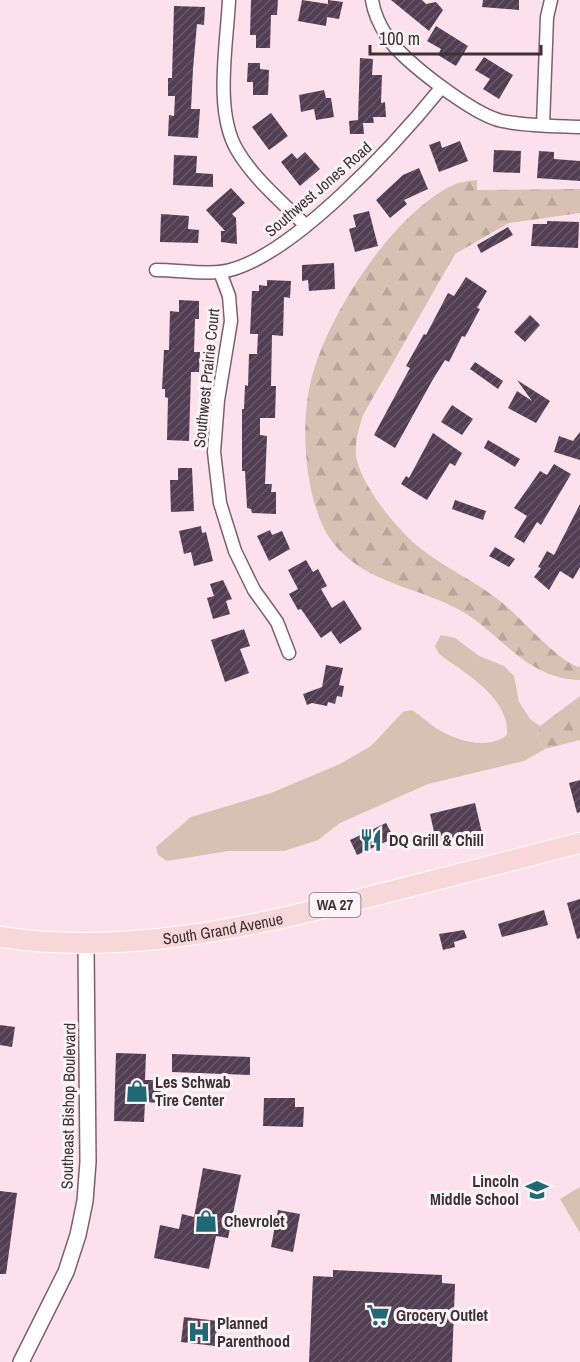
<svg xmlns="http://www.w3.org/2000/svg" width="580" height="1362" font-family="'Archivo Narrow',sans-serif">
<defs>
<pattern id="forest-firs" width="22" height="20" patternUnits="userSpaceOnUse" patternTransform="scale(1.5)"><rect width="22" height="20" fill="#d8c0b3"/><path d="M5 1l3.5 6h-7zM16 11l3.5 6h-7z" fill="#baa59b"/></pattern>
<pattern id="building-hatch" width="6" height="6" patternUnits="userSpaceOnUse" patternTransform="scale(1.5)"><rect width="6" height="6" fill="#513e53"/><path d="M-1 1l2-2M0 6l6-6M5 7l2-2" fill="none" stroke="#685869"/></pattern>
</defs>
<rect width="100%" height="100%" fill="#fce0eb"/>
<g fill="#d8c0b3">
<path d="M 441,635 L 455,638 L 479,656 L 504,666 L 514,676 L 519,702 L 530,719 L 540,726 L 537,738 L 545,749 L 524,761 L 428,784 L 340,823 L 318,840 L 284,851 L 228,851 L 167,861 L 158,855 L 156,847 L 191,817 L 271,793 L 340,764 L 371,746 L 403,712 L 411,710 C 422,715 428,724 439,730 C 458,741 488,750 507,735 C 510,698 466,674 439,654 L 435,646 Z"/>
<polygon points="580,1187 580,1233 560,1199"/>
</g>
<g fill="url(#forest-firs)">
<path d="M 477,180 L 477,190 L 580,189 L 580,213 L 509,223 L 455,254 L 363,415 C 359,428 355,440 356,455 C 359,483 398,531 420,548 C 445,568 475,581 500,601 C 519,615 561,665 580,667 L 580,680 C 528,679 503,637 465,613 C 422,587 367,585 334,544 C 305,508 300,429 310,385 C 324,320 390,217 451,186 C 458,182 469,181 477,180 Z"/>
<polygon points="580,696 580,740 545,749 537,738 540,726"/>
</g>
<g fill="url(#building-hatch)">
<polygon points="251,0 278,0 277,15 271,15 270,48 256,48 256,35 250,35"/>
<polygon points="302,0 328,4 328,0 343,2 339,19 327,17 326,26 298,21"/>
<polygon points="391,0 422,0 426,4 436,2 443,10 429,31"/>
<polygon points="483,0 519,0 519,10 482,7"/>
<polygon points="174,6 205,7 204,25 197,24 193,69 191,109 200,109 198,138 168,136 169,115 174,116 175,96 168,96 168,78 172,78"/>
<polygon points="436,26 468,46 456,66 438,55 441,49 427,41"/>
<polygon points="484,57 513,75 499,99 483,89 490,79 475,70"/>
<polygon points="360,58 373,59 372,75 382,75 381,103 385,102 386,117 373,117 374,123 363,123 364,134 350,134 349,121 358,120"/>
<polygon points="248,63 260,63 260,69 269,70 268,95 253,95 253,82 247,82"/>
<polygon points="324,90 326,98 331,98 334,117 316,120 314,109 301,112 299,95"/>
<polygon points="271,113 288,136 269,150 252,127"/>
<polygon points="440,141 442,148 460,141 468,161 439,172 429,145"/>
<polygon points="494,150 521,151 520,173 493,172"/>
<polygon points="539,151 554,152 554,159 580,161 580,181 537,178"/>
<polygon points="305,152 320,169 300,186 281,162 292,153 297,159"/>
<polygon points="174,155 197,156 196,173 213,174 213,187 173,185"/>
<polygon points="419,168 428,189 404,200 407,204 390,218 376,200 403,175"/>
<polygon points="231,188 245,203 232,214 236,218 237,244 221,242 221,231 225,231 206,210"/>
<polygon points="369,211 378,246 355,252 349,229 356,227 353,215"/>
<polygon points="161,214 189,216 188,229 199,230 198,243 160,242"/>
<polygon points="547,221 579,222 578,248 531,246 533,224 547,224"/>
<polygon points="508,227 513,235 481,253 477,245"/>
<polygon points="334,263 335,289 309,291 308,280 302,281 302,265"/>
<polygon points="466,277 487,291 477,308 480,309 465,337 462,336 449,362 445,360 432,381 395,448 374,435 410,368 406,366 424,334 426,335 448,293 454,296"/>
<polygon points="267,280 291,281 290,298 284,297 283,336 272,335 271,386 276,386 275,418 260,418 260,435 267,436 265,484 272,484 271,492 276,492 276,514 252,513 251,509 247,508 245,471 242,471 242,409 244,409 245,385 248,386 249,354 257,354 258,334 250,334 252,291 259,291 259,285 267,286"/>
<polygon points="179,300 199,301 199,319 195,319 194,352 200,352 199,372 191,372 189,441 167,440 168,398 165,397 165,389 162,389 164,350 169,350 170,311 179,312"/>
<polygon points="530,315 540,325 525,342 514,332"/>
<polygon points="475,362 503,381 498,389 470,369"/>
<polygon points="517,380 550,401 536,423 508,408 517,391 532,401"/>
<polygon points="452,405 473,419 462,435 441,422"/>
<polygon points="580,432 580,460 554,452 559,436 573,441"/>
<polygon points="433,433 462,453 455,466 450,463 427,500 401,484 406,476 409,478"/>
<polygon points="488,440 520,459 515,467 484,448"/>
<polygon points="554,464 571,474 541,525 537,522 524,543 514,537 527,516 514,508 540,471 547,475"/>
<polygon points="178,468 192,468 194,511 171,512 170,480 178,480"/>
<polygon points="455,500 486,511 483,520 452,509"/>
<polygon points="580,504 580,567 573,579 560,571 549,590 534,577 541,568 538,567 547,551 554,555"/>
<polygon points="201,526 202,533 206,532 213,561 194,566 191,552 184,554 179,531"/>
<polygon points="270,530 272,535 282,531 290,549 269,561 257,536"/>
<polygon points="495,547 515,559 509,567 489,556"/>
<polygon points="306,560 313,572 318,569 327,586 321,589 332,608 344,600 362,629 340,644 331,631 321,638 301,609 298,610 289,594 298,589 288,570"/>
<polygon points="223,580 232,599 226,601 230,614 213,619 207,598 214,596 210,584"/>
<polygon points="244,629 250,646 240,649 249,673 225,682 211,640"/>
<polygon points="326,665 343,668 339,685 344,686 342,697 337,696 335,704 328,702 327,706 312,703 307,705 303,694 322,687"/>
<polygon points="580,780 580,812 577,813 569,783"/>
<polygon points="475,803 482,833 437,845 430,814"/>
<polygon points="386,823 394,838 357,855 350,840"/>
<polygon points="580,899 580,938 577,939 567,903"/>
<polygon points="544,910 548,925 502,937 498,924"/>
<polygon points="464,930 467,938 454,942 455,947 443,950 439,934"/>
<polygon points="0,1025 15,1027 12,1047 0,1045"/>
<polygon points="116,1053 146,1054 145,1080 161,1080 160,1103 145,1102 144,1122 114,1121"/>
<polygon points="172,1054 250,1057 250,1075 172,1072"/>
<polygon points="264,1098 295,1098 295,1107 304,1107 303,1127 263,1126"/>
<polygon points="203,1168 241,1175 228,1238 216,1236 209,1269 154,1258 160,1225 179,1229 182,1214 194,1217"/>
<polygon points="0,1191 17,1193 6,1274 0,1274"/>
<polygon points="278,1210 300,1214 293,1252 271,1247"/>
<polygon points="333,1270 442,1275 442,1283 455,1284 452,1362 309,1362 313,1276 333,1277"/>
<polygon points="184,1317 218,1321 215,1346 181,1342"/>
</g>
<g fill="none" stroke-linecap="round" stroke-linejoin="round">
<g stroke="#7e606d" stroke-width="15">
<g id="minor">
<path d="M 229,0 C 227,44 214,111 237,150 C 254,179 282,202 305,225"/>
<path d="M 372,0 C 374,14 380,26 388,38 C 403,61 474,115 502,121 C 527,126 554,126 580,127"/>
<polyline points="543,125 547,17 551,0"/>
<path d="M 156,270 C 177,270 200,274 220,272 C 287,264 399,140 441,88"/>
<polyline points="220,272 229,296 231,321 218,400 214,452 220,503 235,551 254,590 277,622 289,653"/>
</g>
</g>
<g stroke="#7e606d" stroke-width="18">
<polyline id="tertiary" points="21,1362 66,1272 78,1235 85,1201 88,1162 86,945"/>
</g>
<g stroke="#fff" stroke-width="22">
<g id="primary">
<path id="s1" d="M 0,937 C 127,956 250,927 373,896 C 442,878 511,860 580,843"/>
</g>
</g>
<use href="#minor" stroke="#fff" stroke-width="12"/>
<use href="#tertiary" stroke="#fff" stroke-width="15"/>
<use href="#primary" stroke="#f7d7d7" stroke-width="20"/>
</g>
<defs>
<g id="restaurant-bare" transform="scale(1.8)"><path d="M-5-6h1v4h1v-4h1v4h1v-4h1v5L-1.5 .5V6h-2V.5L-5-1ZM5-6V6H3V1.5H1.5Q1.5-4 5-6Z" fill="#206974" stroke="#fbf4f6" stroke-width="2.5" paint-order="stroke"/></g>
<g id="shop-bare" transform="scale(1.8)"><path d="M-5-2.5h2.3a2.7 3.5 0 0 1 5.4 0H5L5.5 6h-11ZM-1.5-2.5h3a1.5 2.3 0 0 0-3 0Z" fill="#206974" stroke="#fbf4f6" stroke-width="2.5" paint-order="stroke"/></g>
<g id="school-bare" transform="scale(1.8)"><path d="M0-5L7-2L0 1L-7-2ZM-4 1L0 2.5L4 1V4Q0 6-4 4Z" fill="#206974" stroke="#fbf4f6" stroke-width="2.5" paint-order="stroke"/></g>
<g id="supermarket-bare" transform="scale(1.8)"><path d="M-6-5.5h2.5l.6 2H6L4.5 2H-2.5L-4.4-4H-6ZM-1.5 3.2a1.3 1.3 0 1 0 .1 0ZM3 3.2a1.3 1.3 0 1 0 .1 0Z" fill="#206974" stroke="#fbf4f6" stroke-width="2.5" paint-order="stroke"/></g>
<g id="hospital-bare" transform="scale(1.8)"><path d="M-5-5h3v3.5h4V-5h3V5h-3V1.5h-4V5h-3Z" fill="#206974" stroke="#fbf4f6" stroke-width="2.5" paint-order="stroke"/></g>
</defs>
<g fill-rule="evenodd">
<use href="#restaurant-bare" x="371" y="840"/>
<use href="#shop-bare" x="137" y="1091"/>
<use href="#school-bare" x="537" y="1190"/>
<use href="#shop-bare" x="206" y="1221"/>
<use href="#supermarket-bare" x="378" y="1315"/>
<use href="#hospital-bare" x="199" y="1332"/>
</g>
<g text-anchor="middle" stroke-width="6" stroke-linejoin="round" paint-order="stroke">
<rect fill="#fbf4f6" stroke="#776c70" stroke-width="1.5" x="309.5" y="893" width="51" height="24" rx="4.5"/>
<g font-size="15" font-weight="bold" fill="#3e3136">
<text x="335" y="910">WA 27</text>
</g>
<g font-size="16" fill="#3e3136" stroke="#fbf4f6">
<text transform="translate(318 189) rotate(-41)" y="6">Southwest Jones Road</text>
<text transform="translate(206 378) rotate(-84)" y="6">Southwest Prairie Court</text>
<text dy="6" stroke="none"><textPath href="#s1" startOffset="224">South Grand Avenue</textPath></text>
<text transform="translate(68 1106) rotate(-89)" y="6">Southeast Bishop Boulevard</text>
</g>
<g font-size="16" font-weight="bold" fill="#3e3136" stroke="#fbf4f6" text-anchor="start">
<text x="389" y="846">DQ Grill &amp; Chill</text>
<text x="155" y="1088">Les Schwab<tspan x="155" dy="18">Tire Center</tspan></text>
<text x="519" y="1187" text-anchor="end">Lincoln<tspan x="519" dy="18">Middle School</tspan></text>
<text x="224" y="1227">Chevrolet</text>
<text x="396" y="1321">Grocery Outlet</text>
<text x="217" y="1329">Planned<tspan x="217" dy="18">Parenthood</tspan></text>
</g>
</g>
<path d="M370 45v9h171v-9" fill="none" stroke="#3e3136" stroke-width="3"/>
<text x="379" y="45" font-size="18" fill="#3e3136" stroke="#fbf4f6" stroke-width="4.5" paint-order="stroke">100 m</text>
</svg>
